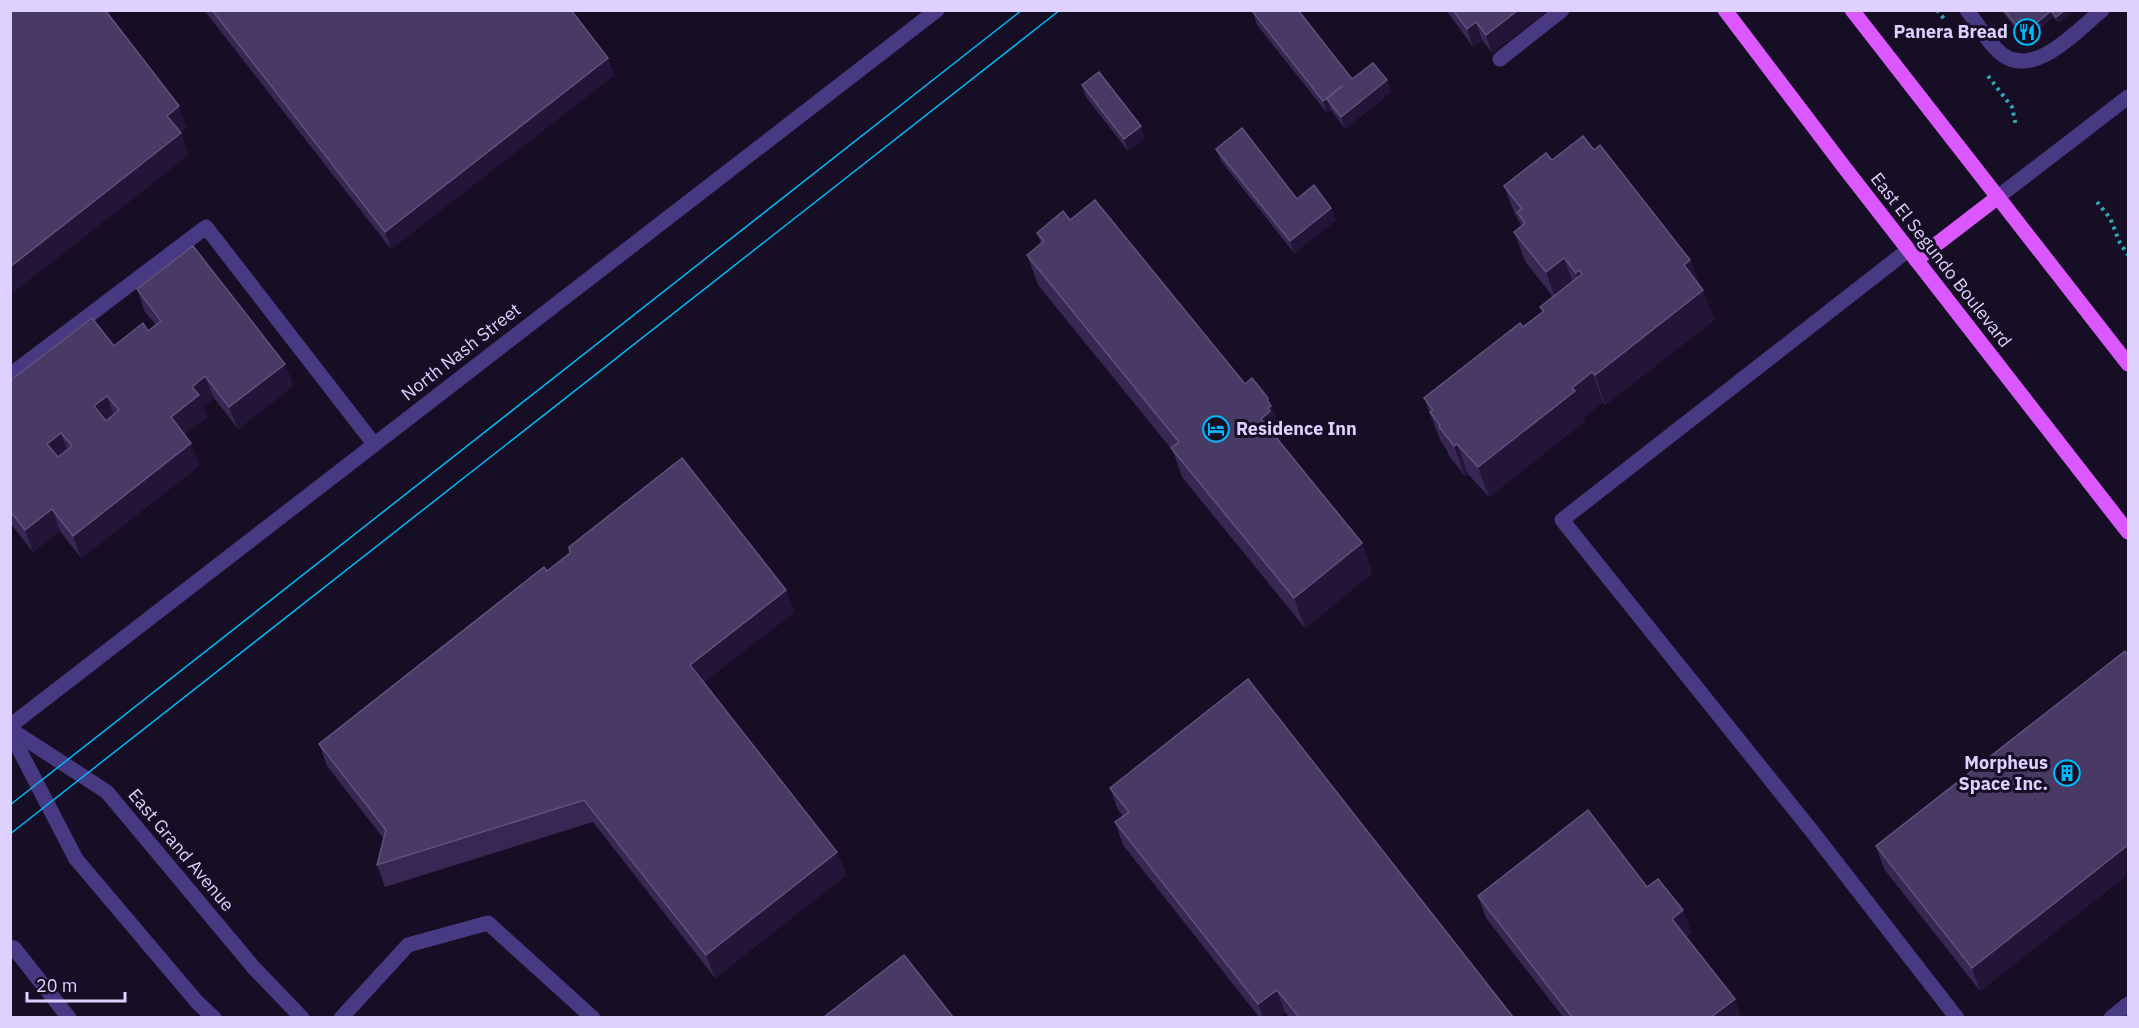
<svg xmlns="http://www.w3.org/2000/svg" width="2139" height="1028" font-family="'IBM Plex Sans',sans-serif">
<rect width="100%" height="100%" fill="#160e24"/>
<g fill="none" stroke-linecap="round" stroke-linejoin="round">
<g stroke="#2ea9b6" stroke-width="4" stroke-dasharray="3 4.5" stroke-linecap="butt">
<polyline points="1937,10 1945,20"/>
<polyline points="1988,76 2012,107 2016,126"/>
<polyline points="2097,202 2110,218 2120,243 2128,255"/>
</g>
<g stroke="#483983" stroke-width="15">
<path d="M 1967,10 C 1977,23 1990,46 2003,55 C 2035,78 2078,30 2102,10"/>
<polyline points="1500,59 1562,10"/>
<polyline points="1998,197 2128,97"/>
<polyline points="1908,250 1562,520 1811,830 1957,1018"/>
<polyline points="10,375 206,227 374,444"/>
<polyline points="10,726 937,10"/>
<polyline points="10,729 107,792 254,968 302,1018"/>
<polyline points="10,732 76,859 197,1002 214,1018"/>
<polyline points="10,947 14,948 69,1018"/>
<polyline points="341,1018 408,945 488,923 593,1018"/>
<polyline points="2111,1018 2128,1004"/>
</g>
<g stroke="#db58ff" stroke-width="15">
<polyline points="1725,10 1844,167 2128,532"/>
<polyline points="1852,10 2128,364"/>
<polyline points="1916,260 1998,197"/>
</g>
<g stroke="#00bbfc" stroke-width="1.5">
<polyline points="10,805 1022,10"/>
<polyline points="10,834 1060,10"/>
</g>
</g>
<g fill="#372752">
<polygon points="204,10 571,10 614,75 391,249"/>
<polygon points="1446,10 1548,10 1492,53 1482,40 1473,47"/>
<polygon points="2001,10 2075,10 2059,23 2053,17 2025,40"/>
<polygon points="1253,12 1352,79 1387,80 1391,92 1345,129 1331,110 1327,113 1257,25"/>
<polygon points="1082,85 1145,138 1128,151 1086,97"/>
<polygon points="1216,149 1297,199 1336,220 1294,253 1221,161"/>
<polygon points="1594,150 1690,260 1699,284 1703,290 1714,320 1605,405 1603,402 1584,417 1585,421 1489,497 1468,474 1465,476 1449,456 1447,450 1441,442 1424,398 1523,327 1542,312 1540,307 1553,297 1525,261 1514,232 1522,226 1515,215 1504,186 1552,160"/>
<polygon points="1070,220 1245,384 1268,398 1282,435 1280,437 1281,441 1279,442 1362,543 1372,573 1305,628 1182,477 1173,451 1038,285 1027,255 1041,244 1037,233"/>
<polygon points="137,289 285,364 293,386 238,429 214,398 203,407 207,417 184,435 191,443 199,466 81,558 60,531 33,552 10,523 10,381 114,346 148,331 156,325 145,312"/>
<polygon points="547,571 786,590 794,612 704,682 837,852 846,875 715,978 593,822 385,887 377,865 384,839 327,766 319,744"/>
<polygon points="2128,655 2128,874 1980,991 1884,869 1876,846"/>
<polygon points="1110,788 1513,1017 1289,1017 1285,1012 1278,1017 1259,1017 1123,845 1115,822 1123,816 1118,810"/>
<polygon points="1647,887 1683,910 1691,932 1686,937 1741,1017 1563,1017 1486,918 1478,896"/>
</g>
<g fill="#221538">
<polygon points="1518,10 1548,10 1492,53 1486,35"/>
<polygon points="2065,10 2075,10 2059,23 2056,17"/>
<polygon points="2051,11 2053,17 2025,40 2023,34"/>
<polygon points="1476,22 1482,40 1473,47 1467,29"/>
<polygon points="608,58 614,75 391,249 385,232"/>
<polygon points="1387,80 1391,92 1345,129 1341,117"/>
<polygon points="1343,85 1327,99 1331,110 1327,113 1323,101"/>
<polygon points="179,106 187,128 181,133 189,155 10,295 10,267 167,116"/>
<polygon points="1141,126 1145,138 1128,151 1124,139"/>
<polygon points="1331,208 1336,220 1294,253 1290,241"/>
<polygon points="1564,258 1575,288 1557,302 1546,272"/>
<polygon points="1690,260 1701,290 1684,265"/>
<polygon points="1579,270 1590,300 1587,302 1576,273"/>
<polygon points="1703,290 1714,320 1605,405 1595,375"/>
<polygon points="285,364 293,386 238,429 229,407"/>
<polygon points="1592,372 1603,402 1584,417 1585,421 1489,497 1478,467"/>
<polygon points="205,376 214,398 203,407 207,417 179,439 171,417 192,387"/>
<polygon points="107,396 115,418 102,429 94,406"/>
<polygon points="1268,398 1282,435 1280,437 1281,441 1272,449 1261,419 1267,400"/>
<polygon points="61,433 69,455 55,466 47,444"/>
<polygon points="191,443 199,466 81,558 73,536"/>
<polygon points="1457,444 1468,474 1465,476 1454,446"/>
<polygon points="52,509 60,531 33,552 25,530"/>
<polygon points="1362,543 1372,573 1305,628 1294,598"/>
<polygon points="786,590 794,612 698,687 690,665"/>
<polygon points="2128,845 2128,874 1980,991 1972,968"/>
<polygon points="837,852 846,875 715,978 706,955"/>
<polygon points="1683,910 1691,932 1680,941 1672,919"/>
<polygon points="1277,990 1285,1012 1278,1017 1263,1017 1258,1004"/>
<polygon points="1735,999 1741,1017 1711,1017"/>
</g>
<g fill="#493965" stroke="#60517d" stroke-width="1.5" fill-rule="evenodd">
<polygon points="10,10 105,10 179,106 167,116 181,133 10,267"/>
<polygon points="212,10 571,10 608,58 385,232"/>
<polygon points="1255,10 1298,10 1352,79 1373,63 1387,80 1341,117 1327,99 1343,85 1323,101 1253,12"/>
<polygon points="1453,10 1518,10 1486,35 1476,22 1467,29"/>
<polygon points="2004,10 2065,10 2056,17 2051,11 2023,34"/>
<polygon points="1099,72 1141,126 1124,139 1082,85"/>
<polygon points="1242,128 1297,199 1314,185 1331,208 1290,241 1216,149"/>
<polygon points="1583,136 1594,150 1600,145 1690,260 1684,265 1703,290 1595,375 1592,372 1572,388 1575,391 1478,467 1457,444 1454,446 1439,427 1440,425 1430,412 1433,410 1424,398 1520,323 1523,327 1544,311 1540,307 1582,274 1579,270 1576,273 1564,258 1546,272 1514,232 1525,223 1517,212 1522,209 1504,186 1546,153 1552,160"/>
<polygon points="1095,200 1245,384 1252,378 1268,398 1267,400 1271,406 1268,408 1270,411 1261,419 1362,543 1294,598 1171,448 1179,442 1027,255 1044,241 1037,233 1063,211 1070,220"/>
<path d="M 193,246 L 285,364 L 229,407 L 205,376 L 192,387 L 199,395 L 171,417 L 191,443 L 73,536 L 52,509 L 25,530 L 10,511 L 10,381 L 92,318 L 114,346 L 143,323 L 148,331 L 161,321 L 137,289 ZM 107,396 L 119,410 L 106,421 L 94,406 ZM 61,433 L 72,446 L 58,457 L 47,444 Z"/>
<polygon points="682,458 786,590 690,665 837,852 706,955 584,800 377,865 386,830 319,744 544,567 547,571 570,553 569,547"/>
<polygon points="2125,651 2128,655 2128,845 1972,968 1876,846"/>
<polygon points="1248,679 1513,1017 1299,1017 1277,990 1258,1004 1115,822 1129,812 1110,788"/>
<polygon points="1588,810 1647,887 1658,879 1683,910 1672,919 1735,999 1711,1017 1572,1017 1478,896"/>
<polygon points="904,955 953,1017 824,1017"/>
</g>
<defs>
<g id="restaurant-ring" transform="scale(1.35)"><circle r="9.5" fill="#160e24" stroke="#00bbfc" stroke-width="1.5"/><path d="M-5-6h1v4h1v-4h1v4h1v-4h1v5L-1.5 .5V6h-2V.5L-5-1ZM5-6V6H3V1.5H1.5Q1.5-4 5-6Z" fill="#00bbfc"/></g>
<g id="hotel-ring" transform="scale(1.35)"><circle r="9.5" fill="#160e24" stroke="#00bbfc" stroke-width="1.5"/><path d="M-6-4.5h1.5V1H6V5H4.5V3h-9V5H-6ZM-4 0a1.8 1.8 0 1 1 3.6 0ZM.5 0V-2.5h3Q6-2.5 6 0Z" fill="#00bbfc"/></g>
<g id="building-ring" transform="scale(1.35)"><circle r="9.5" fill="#160e24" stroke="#00bbfc" stroke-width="1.5"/><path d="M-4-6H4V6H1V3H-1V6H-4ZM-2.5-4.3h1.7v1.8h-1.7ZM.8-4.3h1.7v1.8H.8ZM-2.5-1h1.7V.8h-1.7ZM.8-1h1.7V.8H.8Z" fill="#00bbfc"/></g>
</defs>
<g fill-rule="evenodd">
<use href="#restaurant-ring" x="2027" y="32"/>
<use href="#hotel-ring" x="1216" y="429"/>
<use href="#building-ring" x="2067" y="773"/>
</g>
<g text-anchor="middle" stroke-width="6" stroke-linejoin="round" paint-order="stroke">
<g font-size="18" font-weight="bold" fill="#ded1ff" stroke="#160e24" text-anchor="end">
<text x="2008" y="38">Panera Bread</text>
<text x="1236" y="435" text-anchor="start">Residence Inn</text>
<text x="2048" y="769">Morpheus<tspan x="2048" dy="21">Space Inc.</tspan></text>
</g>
<g font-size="18" fill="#ded1ff" stroke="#160e24">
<text transform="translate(1941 260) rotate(52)" y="6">East El Segundo Boulevard</text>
<text transform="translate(461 352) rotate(-38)" y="6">North Nash Street</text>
<text transform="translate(181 850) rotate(50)" y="6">East Grand Avenue</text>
</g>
</g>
<rect width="2139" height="1028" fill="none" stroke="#ded1ff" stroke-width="24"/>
<path d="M27 992v9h98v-9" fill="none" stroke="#ded1ff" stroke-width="3"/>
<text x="36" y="992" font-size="18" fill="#ded1ff" stroke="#160e24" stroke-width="4.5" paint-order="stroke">20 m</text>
</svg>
